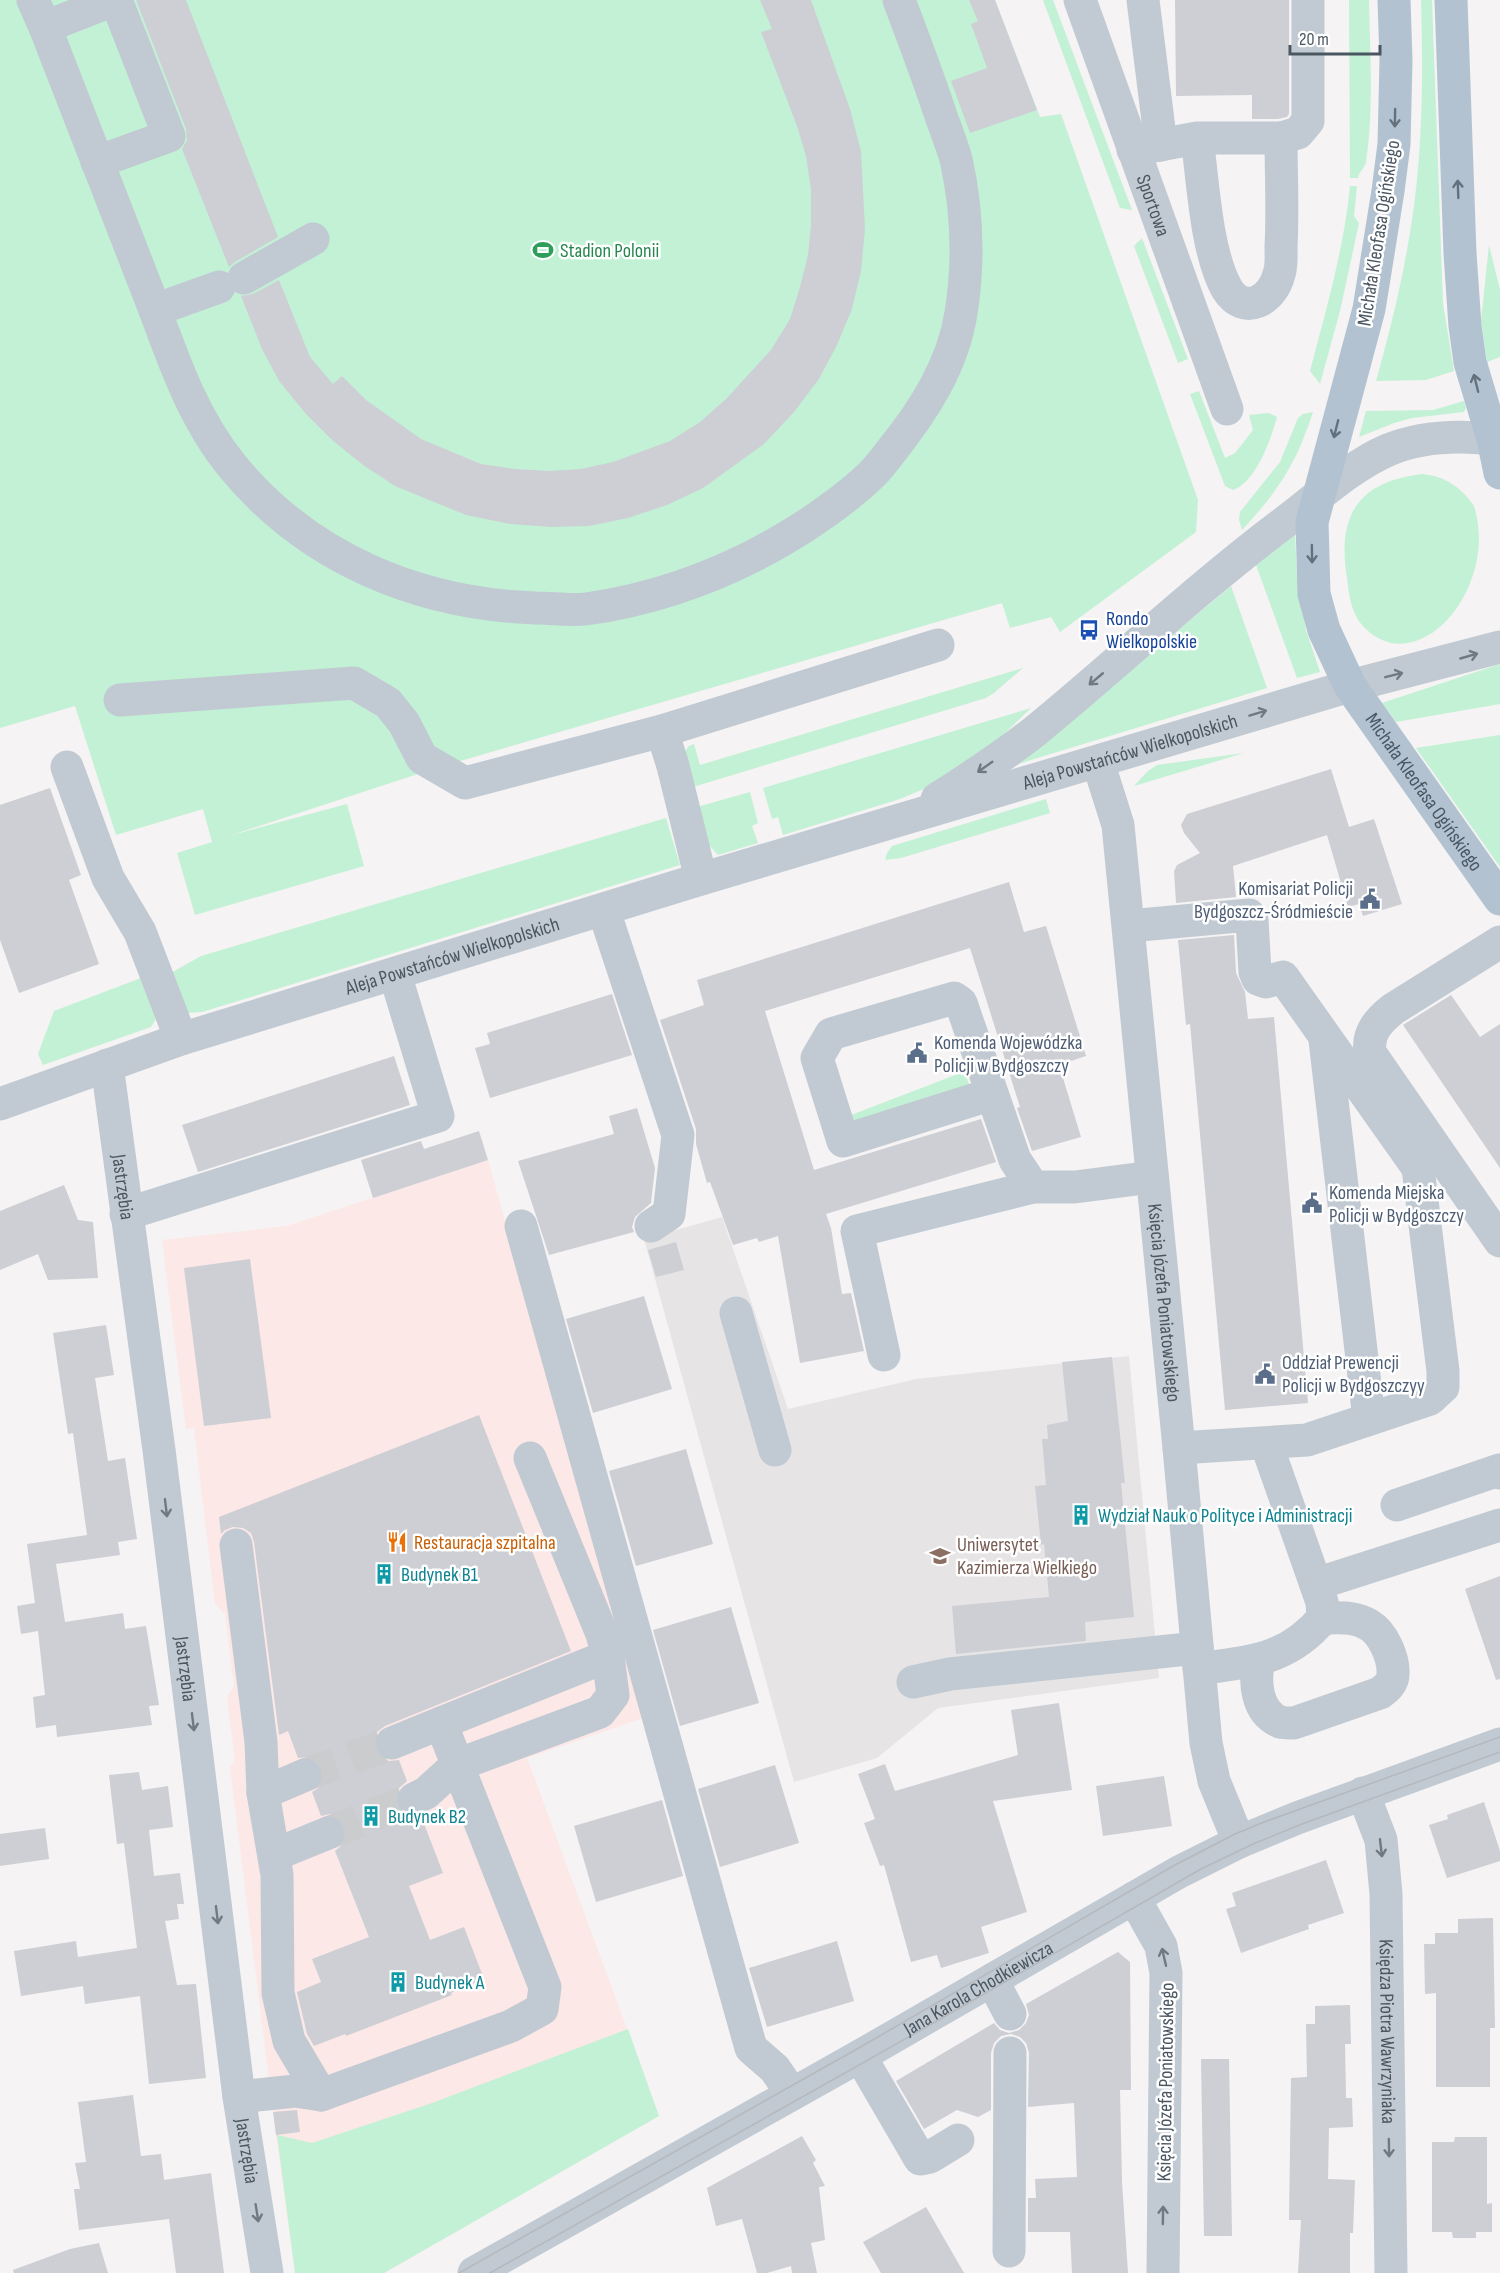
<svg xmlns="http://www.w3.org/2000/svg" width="1500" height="2273" font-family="'Sofia Sans Condensed',sans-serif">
<rect width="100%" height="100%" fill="#f5f3f3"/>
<polygon fill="#e6e4e5" points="722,1217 788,1409 916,1379 1129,1356 1159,1678 938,1708 877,1758 794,1782 644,1239"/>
<polygon fill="#fce8e6" points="488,1160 643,1718 527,1758 659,2116 384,2273 295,2273 276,2135 230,1767 235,1761 227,1697 234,1686 225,1614 215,1604 194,1428 186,1429 162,1240 287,1226"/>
<g fill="#c3f1d5">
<polygon points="0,0 995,0 1040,117 1061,114 1198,500 1196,532 1060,632 1051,617 1010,628 1002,603 433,769 232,835 347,804 364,866 195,915 177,853 212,842 203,809 116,835 75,706 0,728"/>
<polygon points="1043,0 1053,0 1132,210 1120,208"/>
<path d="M 1349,0 L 1369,0 C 1370,53 1374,110 1366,162 C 1365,168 1359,171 1358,178 L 1350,178 Z"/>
<path d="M 1421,0 L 1432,0 L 1443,304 L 1454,371 L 1426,380 L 1376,381 C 1392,324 1406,266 1414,206 C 1423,138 1423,69 1421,0 Z"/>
<path d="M 1350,186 L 1357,186 L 1354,216 L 1359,223 L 1340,311 L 1320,384 L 1310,371 C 1326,310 1344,249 1350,186 Z"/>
<polygon points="1142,238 1188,359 1178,363 1134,246"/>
<polygon points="1489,245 1500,290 1500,357 1487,362 1481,321"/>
<path d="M 1199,391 L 1225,458 L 1235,453 L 1253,430 L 1249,415 L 1269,413 L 1277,417 C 1271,439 1256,482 1233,490 L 1225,486 L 1190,394 Z"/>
<polygon points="1464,401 1466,408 1464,412 1412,418 1394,423 1359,437 1366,411 1433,410"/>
<path d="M 1313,412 C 1296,464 1279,490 1242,530 L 1239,520 L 1240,512 L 1280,462 L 1298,418 L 1303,414 Z"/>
<path d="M 1422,474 C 1445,476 1461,487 1474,506 C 1500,589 1416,685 1362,625 C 1351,612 1349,595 1347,578 C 1337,516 1357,482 1422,474 Z"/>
<polygon points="1295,534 1297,577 1306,630 1320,672 1297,678 1256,565"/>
<polygon points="1231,586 1267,688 1018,764"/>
<polygon points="1500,664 1500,704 1396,722 1382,703"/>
<polygon points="1023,668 994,693 986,698 693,787 685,751 689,746 694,744 700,765"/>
<polygon points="1031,708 998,740 938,783 900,799 783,835 778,817 772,819 763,788"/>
<polygon points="1500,735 1500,867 1416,748"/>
<polygon points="1244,753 1134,786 1148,771 1157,765"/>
<polygon points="750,792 758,823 752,826 758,843 718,855 709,845 697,807"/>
<polygon points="1046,799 1050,813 901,858 885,860 887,853 892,846"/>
<polygon points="666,818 680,865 202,1012 186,1013 167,975 201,956"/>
<polygon points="141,978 159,1014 151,1027 43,1065 38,1054 54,1011"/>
<polygon points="958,1074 966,1076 969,1084 856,1127 851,1115"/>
<polygon points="628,2029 659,2116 384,2273 295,2273 277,2135 312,2143 432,2103"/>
</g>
<g fill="#cdcfd5">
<polygon points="136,0 186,0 278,237 235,262 229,267 182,149 187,140 186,129"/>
<polygon points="760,0 811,0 850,109 861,151 865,229 861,271 852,309 837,345 819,379 794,412 764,444 703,488 667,505 628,518 589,526 551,527 510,524 466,515 395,486 363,465 332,440 306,414 279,381 262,349 241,296 253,294 279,280 310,357 333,384 342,376 366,400 421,439 481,464 515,469 549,471 581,469 613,462 670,441 700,422 726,399 771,350 790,319 800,287 808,255 811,225 811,190 806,156 797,126 761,32 772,29"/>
<polygon points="969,0 995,0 1037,110 970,133 951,81 987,68 971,24 978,21"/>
<polygon points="1175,0 1289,0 1289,114 1287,117 1278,119 1252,119 1252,95 1176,96"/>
<polygon points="1331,769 1349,827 1374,819 1402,904 1363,916 1359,904 1348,907 1327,835 1233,866 1236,897 1176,903 1174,871 1177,865 1200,853 1184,833 1181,825 1187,814"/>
<polygon points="50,788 81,875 69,880 99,964 19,993 0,940 0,805"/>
<polygon points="1009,882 1024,932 1046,926 1086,1056 1059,1065 1081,1137 1032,1151 1017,1108 1020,1107 970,948 765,1011 814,1170 981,1119 996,1162 826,1214 831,1228 842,1294 851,1293 864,1351 800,1363 778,1236 759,1242 757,1238 733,1245 710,1182 707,1183 696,1144 696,1129 660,1020 704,1005 697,980"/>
<polygon points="1234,935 1236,973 1245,992 1248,1019 1274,1017 1308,1403 1225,1410 1190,1024 1186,1025 1178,940"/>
<polygon points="612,994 632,1055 490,1098 475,1048 490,1044 487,1033"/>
<polygon points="1451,995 1480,1037 1500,1024 1500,1168 1403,1025"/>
<polygon points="394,1056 410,1105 198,1172 182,1125"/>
<polygon points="637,1108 655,1168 651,1203 635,1217 632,1227 634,1232 549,1255 518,1161 614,1134 609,1116"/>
<polygon points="479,1131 488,1160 373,1198 361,1160 421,1141 424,1149"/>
<polygon points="64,1185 78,1220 93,1222 98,1278 48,1280 38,1254 0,1270 0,1211"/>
<polygon points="676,1242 684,1270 656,1277 648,1250"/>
<polygon points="250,1259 271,1418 204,1426 184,1268"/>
<polygon points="644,1296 672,1389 593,1413 566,1319"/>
<polygon points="106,1325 114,1375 95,1378 108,1461 125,1458 137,1539 118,1542 120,1555 56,1564 65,1622 123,1613 125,1629 146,1626 159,1705 149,1706 152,1725 57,1737 56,1725 36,1728 33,1697 45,1695 38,1631 21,1634 17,1606 35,1603 27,1544 87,1535 73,1433 68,1434 53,1333"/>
<polygon points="1112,1357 1125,1483 1121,1483 1134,1617 1085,1622 1086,1641 956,1654 952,1606 1049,1597 1044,1544 1041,1545 1035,1486 1046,1485 1042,1439 1048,1439 1047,1425 1068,1421 1062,1362"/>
<polygon points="479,1415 571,1651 385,1726 377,1732 373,1741 375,1751 380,1757 389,1761 399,1760 407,1781 398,1789 395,1798 397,1807 404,1815 412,1818 421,1816 443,1873 409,1886 430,1940 464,1927 484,1979 451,1993 452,1995 346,2036 345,2034 314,2046 307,2034 297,1992 321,1982 312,1959 369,1937 335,1851 343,1844 346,1836 346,1826 339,1818 330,1814 321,1816 312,1792 320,1787 323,1778 322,1767 316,1760 308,1757 298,1758 288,1731 279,1735 254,1542 251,1533 243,1528 233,1527 225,1530 221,1534 219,1517"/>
<polygon points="686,1449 713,1544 636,1566 609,1471"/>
<polygon points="1500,1576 1500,1679 1496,1680 1465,1589"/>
<polygon points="731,1607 759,1703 680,1726 653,1630"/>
<polygon points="1059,1703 1072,1790 993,1801 1027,1912 981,1927 989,1953 941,1968 937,1955 911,1962 884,1865 880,1866 864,1823 875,1819 858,1774 885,1764 895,1791 1018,1755 1011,1710"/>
<polygon points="775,1765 799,1843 720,1867 698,1789"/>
<polygon points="139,1772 142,1790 168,1786 173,1827 149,1830 154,1876 180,1873 184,1904 177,1904 179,1919 165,1921 177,1985 196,1984 206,2078 149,2084 140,1996 85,2004 83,1986 21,1996 14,1951 76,1941 78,1957 137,1948 124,1843 117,1844 109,1775"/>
<polygon points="1164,1776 1172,1826 1103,1836 1096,1786"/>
<polygon points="662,1800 683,1876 596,1902 574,1826"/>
<polygon points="1484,1802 1500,1851 1500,1861 1447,1878 1429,1825 1448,1819 1447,1815"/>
<polygon points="45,1828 49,1859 0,1866 0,1834"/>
<polygon points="1326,1860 1344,1913 1308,1925 1309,1929 1241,1953 1226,1909 1236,1906 1232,1893"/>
<polygon points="1493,1918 1495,2028 1490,2028 1490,2087 1436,2087 1436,1993 1425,1994 1424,1944 1435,1944 1435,1933 1458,1933 1458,1919"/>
<polygon points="837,1941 854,2001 767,2027 749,1968"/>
<polygon points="1118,1952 1130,1962 1131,2090 1120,2090 1122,2182 1128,2273 1072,2273 1070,2232 1028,2232 1028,2198 1036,2198 1035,2179 1077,2177 1074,2103 1028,2107 1029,2053 1026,2043 1020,2037 1011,2034 1001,2036 994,2043 991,2053 991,2110 978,2117 957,2110 924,2129 896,2081 994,2023 1000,2030 1009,2033 1019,2030 1026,2023 1029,2015 1026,2004"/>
<polygon points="1350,2005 1351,2044 1345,2044 1346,2098 1352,2098 1353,2127 1329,2128 1328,2179 1355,2180 1353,2233 1350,2233 1350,2273 1298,2273 1301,2220 1289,2220 1291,2078 1307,2077 1306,2024 1315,2024 1315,2006"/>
<polygon points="1201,2059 1229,2059 1232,2236 1204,2236"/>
<polygon points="133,2095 141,2156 161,2154 164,2180 211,2173 224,2273 176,2273 169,2219 79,2230 74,2189 80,2189 75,2163 86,2162 78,2102"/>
<polygon points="297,2110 300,2132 276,2135 273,2112"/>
<polygon points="802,2136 816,2160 813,2163 825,2186 819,2187 825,2240 811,2243 817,2273 792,2273 791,2266 767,2273 757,2273 742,2219 716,2226 707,2188"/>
<polygon points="1455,2137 1487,2137 1487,2204 1492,2203 1492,2232 1476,2232 1476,2238 1453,2238 1452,2232 1432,2232 1432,2142 1454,2142"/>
<polygon points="926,2207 964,2273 881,2273 863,2242"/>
<polygon points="99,2243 108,2273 14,2273 13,2270 70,2249"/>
</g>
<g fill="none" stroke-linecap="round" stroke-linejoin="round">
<g stroke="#caccce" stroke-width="33" stroke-dasharray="33 16" stroke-linecap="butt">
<polyline points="305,1775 392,1743"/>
<polyline points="328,1833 414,1799"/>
</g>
<g stroke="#c1cad2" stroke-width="33">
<polyline points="33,0 45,27"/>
<polyline points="114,0 45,27 155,310"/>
<path id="s1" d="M 1080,0 L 1227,409"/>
<polyline points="1143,0 1161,145"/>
<polyline points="1281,138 1298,133 1308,121 1308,0"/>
<path d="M 1133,150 L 1197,138 L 1281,138 C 1281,174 1283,211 1281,247 C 1281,256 1282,266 1279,274 C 1273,300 1244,317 1227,289 C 1206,252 1203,181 1197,138"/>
<polyline points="97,162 169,136 116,0"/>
<polyline points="244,278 313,239"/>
<path d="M 219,287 L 155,310 C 175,365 195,421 233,467 C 309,559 419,604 536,608 C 552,608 570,611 586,609 C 663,598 736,570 802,528 C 825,513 849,496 869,477 C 878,469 885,459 892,450 C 924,410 953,365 961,313 C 969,263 967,209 956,159 C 952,146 947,132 942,119 C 929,79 914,40 899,0"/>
<polyline points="120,700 354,683 388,703 404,723 422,758 465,783 662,731 938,645"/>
<polyline points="662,731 673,766 701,879"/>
<path id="s2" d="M 1098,762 L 1118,825 L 1179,1448 L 1206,1743 L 1214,1781 L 1239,1842"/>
<polyline points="67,767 108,878 140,932 181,1039"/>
<path d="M 937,799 C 970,778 1003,756 1034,732 C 1117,664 1195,590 1281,525 C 1315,500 1349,467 1388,450 C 1424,435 1463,435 1500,440"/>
<polyline points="604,911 678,1135 669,1214 651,1226"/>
<polyline points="1129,926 1249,915 1252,920 1255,972 1258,979 1266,982 1283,977 1418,1168 1443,1371 1443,1387 1430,1399 1307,1440 1179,1448"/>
<path d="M 1500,942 L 1393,1009 C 1378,1021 1367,1033 1370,1053 L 1500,1241"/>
<polyline points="1325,1040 1369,1419"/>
<path id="s3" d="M 107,1065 L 159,1450 L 239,2097 L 267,2273"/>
<polyline points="992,1094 843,1141 817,1058 831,1034 954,998 961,1003 1015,1160 1033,1187 1075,1187 1152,1177"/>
<path id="s4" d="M 0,1104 L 181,1039 L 701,879 L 1350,686 L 1500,647"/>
<polyline points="126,1214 438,1116 395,974"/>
<polyline points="521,1226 751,2048 775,2069 792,2094"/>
<polyline points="736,1313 775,1450"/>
<polyline points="884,1355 857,1231 1033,1187"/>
<polyline points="1397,1505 1499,1470 1500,1473"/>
<polyline points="236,1545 261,1742 263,1793 277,1875 278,1993 289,2041 321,2095 295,2091 239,2097"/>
<polyline points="1316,1584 1500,1525"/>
<path d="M 1259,1660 C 1254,1681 1256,1712 1280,1722 C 1284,1723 1290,1723 1294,1723 L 1380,1693 C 1387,1688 1393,1683 1393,1674 C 1394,1658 1383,1633 1369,1625 C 1355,1616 1339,1618 1323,1618"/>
<path d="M 1199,1669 C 1250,1661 1287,1661 1323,1618 L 1322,1602 L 1266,1443"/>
<polyline points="913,1682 950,1674 1197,1648"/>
<polyline points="441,1723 608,1656"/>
<polyline points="263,1793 305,1775"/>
<path id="s5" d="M 1363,1793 L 1381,1840 L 1386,1894 L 1391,2273"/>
<polyline points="414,1799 426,1793 457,1765 600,1712 613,1695 608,1656 602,1634 530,1458"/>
<polyline points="274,1855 328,1833"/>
<polyline points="1134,1898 1161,1946 1166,1973 1163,2273"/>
<polyline points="992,1980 1010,2014"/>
<polyline points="860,2056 920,2159 930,2157 958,2140"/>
<polyline points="321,2095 511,2026 542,2009 545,1987 441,1723 392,1743"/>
<polyline points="1009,2251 1010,2053"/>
<path id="s6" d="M 474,2273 L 860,2056 L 1179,1872 L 1239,1842 L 1297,1818 L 1500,1744"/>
</g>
<g stroke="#b3c2d1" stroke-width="33">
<path id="s7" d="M 1394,0 L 1396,60 L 1394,144 L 1388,191 L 1369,309 L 1312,522 L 1314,594 L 1324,630 L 1350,686 L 1500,899"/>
<polyline points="1451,0 1460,253 1465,326 1470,362 1493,439 1500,473"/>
</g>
<g stroke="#b5b8bd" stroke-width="1.5">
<polyline points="459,2273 857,2049 1175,1865 1235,1834 1264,1822 1500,1737"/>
<polyline points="490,2273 930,2025 1201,1869 1253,1844 1302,1824 1500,1752"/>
</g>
</g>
<defs><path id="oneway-shaft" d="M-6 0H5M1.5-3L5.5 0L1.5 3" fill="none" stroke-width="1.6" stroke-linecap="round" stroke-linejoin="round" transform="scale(1.5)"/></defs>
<g stroke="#64717d">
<use href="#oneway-shaft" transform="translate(1395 118) rotate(91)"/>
<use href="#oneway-shaft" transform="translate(1458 189) rotate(-92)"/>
<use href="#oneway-shaft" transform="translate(1476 383) rotate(-104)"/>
<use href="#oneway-shaft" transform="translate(1336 429) rotate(104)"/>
<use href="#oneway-shaft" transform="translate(1312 554) rotate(89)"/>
</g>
<g stroke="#6e7983">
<use href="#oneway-shaft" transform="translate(1469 656) rotate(-16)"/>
<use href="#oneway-shaft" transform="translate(1394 675) rotate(-14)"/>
<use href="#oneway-shaft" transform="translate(1096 679) rotate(140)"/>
<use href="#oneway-shaft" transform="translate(1258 713) rotate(-17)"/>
<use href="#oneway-shaft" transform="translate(985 767) rotate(145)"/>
<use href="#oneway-shaft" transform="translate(166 1508) rotate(83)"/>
<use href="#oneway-shaft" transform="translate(193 1722) rotate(83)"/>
<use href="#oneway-shaft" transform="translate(1381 1848) rotate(83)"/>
<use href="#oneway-shaft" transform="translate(217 1915) rotate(83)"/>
<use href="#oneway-shaft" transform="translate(1164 1957) rotate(-103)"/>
<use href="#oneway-shaft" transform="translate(1389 2148) rotate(89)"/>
<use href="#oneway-shaft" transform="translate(257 2213) rotate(81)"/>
<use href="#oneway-shaft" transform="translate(1163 2215) rotate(-89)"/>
</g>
<defs>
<g id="stadium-bare" transform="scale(1.62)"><path d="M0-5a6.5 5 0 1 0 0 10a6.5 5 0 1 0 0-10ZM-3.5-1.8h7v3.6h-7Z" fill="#2e9e5b" stroke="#fff" stroke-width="2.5" paint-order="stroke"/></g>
<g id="bus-bare" transform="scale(1.62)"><path d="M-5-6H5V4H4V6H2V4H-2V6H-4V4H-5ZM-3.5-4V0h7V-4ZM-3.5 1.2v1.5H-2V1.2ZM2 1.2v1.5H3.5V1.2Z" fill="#1a4fb4" stroke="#fff" stroke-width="2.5" paint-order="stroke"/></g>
<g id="civic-bare" transform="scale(1.62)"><path d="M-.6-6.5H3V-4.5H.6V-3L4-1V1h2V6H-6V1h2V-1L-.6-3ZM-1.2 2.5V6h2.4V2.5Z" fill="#5c6f8a" stroke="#fff" stroke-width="2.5" paint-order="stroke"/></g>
<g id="building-bare" transform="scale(1.62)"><path d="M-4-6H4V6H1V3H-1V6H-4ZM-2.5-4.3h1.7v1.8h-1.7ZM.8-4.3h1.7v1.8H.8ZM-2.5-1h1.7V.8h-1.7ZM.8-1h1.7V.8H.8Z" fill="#0f9aa8" stroke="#fff" stroke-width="2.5" paint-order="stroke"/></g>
<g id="restaurant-bare" transform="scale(1.62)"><path d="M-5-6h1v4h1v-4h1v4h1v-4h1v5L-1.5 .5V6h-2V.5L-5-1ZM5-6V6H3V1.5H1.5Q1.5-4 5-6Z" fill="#e8710a" stroke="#fff" stroke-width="2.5" paint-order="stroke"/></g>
<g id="university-bare" transform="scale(1.62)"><path d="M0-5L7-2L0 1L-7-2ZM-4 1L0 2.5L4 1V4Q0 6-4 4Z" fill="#8d6e63" stroke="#fff" stroke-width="2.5" paint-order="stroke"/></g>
</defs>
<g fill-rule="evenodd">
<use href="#stadium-bare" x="543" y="250"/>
<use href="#bus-bare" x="1089" y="630"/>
<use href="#civic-bare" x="1370" y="899"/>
<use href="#civic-bare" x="917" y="1053"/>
<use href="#civic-bare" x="1312" y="1203"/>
<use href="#civic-bare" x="1265" y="1374"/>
<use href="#building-bare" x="1081" y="1515"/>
<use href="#restaurant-bare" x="397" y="1542"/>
<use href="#university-bare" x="940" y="1556"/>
<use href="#building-bare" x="384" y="1574"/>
<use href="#building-bare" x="371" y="1816"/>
<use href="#building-bare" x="398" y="1982"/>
</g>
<g text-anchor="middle" stroke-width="5" stroke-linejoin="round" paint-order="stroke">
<g font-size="20" fill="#4a5661" stroke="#fff">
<text dy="7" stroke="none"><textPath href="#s1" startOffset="218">Sportowa</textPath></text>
<text transform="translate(1378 233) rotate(-81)" y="7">Michała Kleofasa Ogińskiego</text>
<text dy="7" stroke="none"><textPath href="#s4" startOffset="1184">Aleja Powstańców Wielkopolskich</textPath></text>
<text dy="7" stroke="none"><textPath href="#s7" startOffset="832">Michała Kleofasa Ogińskiego</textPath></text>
<text dy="7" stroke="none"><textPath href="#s4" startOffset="476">Aleja Powstańców Wielkopolskich</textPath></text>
<text dy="7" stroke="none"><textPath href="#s3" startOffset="123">Jastrzębia</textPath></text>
<text dy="7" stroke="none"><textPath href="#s2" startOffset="546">Księcia Józefa Poniatowskiego</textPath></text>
<text dy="7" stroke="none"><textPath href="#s3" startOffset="609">Jastrzębia</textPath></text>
<text dy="7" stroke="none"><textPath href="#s6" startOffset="579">Jana Karola Chodkiewicza</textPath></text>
<text dy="7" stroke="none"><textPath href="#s5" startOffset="242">Księdza Piotra Wawrzyniaka</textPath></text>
<text transform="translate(1165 2082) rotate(-89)" y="7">Księcia Józefa Poniatowskiego</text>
<text dy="7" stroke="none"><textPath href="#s3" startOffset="1095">Jastrzębia</textPath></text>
</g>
<g font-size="20" fill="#27864d" stroke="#fff" text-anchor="start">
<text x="560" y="257">Stadion Polonii</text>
</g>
<g font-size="20" fill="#164399" stroke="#fff" text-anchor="start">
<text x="1106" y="625">Rondo<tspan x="1106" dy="23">Wielkopolskie</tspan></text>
</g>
<g font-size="20" fill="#4e5e75" stroke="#fff" text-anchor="start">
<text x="1353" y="895" text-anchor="end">Komisariat Policji<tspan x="1353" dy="23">Bydgoszcz-Śródmieście</tspan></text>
<text x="934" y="1049">Komenda Wojewódzka<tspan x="934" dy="23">Policji w Bydgoszczy</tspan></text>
<text x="1329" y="1199">Komenda Miejska<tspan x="1329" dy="23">Policji w Bydgoszczy</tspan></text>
<text x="1282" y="1369">Oddział Prewencji<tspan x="1282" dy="23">Policji w Bydgoszczyy</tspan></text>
</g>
<g font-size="20" fill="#0d838f" stroke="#fff" text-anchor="start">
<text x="1098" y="1522">Wydział Nauk o Polityce i Administracji</text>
<text x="401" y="1581">Budynek B1</text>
<text x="388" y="1823">Budynek B2</text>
<text x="415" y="1989">Budynek A</text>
</g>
<g font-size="20" fill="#c56008" stroke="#fff" text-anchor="start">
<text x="414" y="1549">Restauracja szpitalna</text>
</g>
<g font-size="20" fill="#785e54" stroke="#fff" text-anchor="start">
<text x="957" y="1551">Uniwersytet<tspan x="957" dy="23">Kazimierza Wielkiego</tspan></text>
</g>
</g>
<path d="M1290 45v9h90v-9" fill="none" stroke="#4a5661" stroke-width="3"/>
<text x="1299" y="45" font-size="18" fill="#4a5661" stroke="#ffffff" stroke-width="4.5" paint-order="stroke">20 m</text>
</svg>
